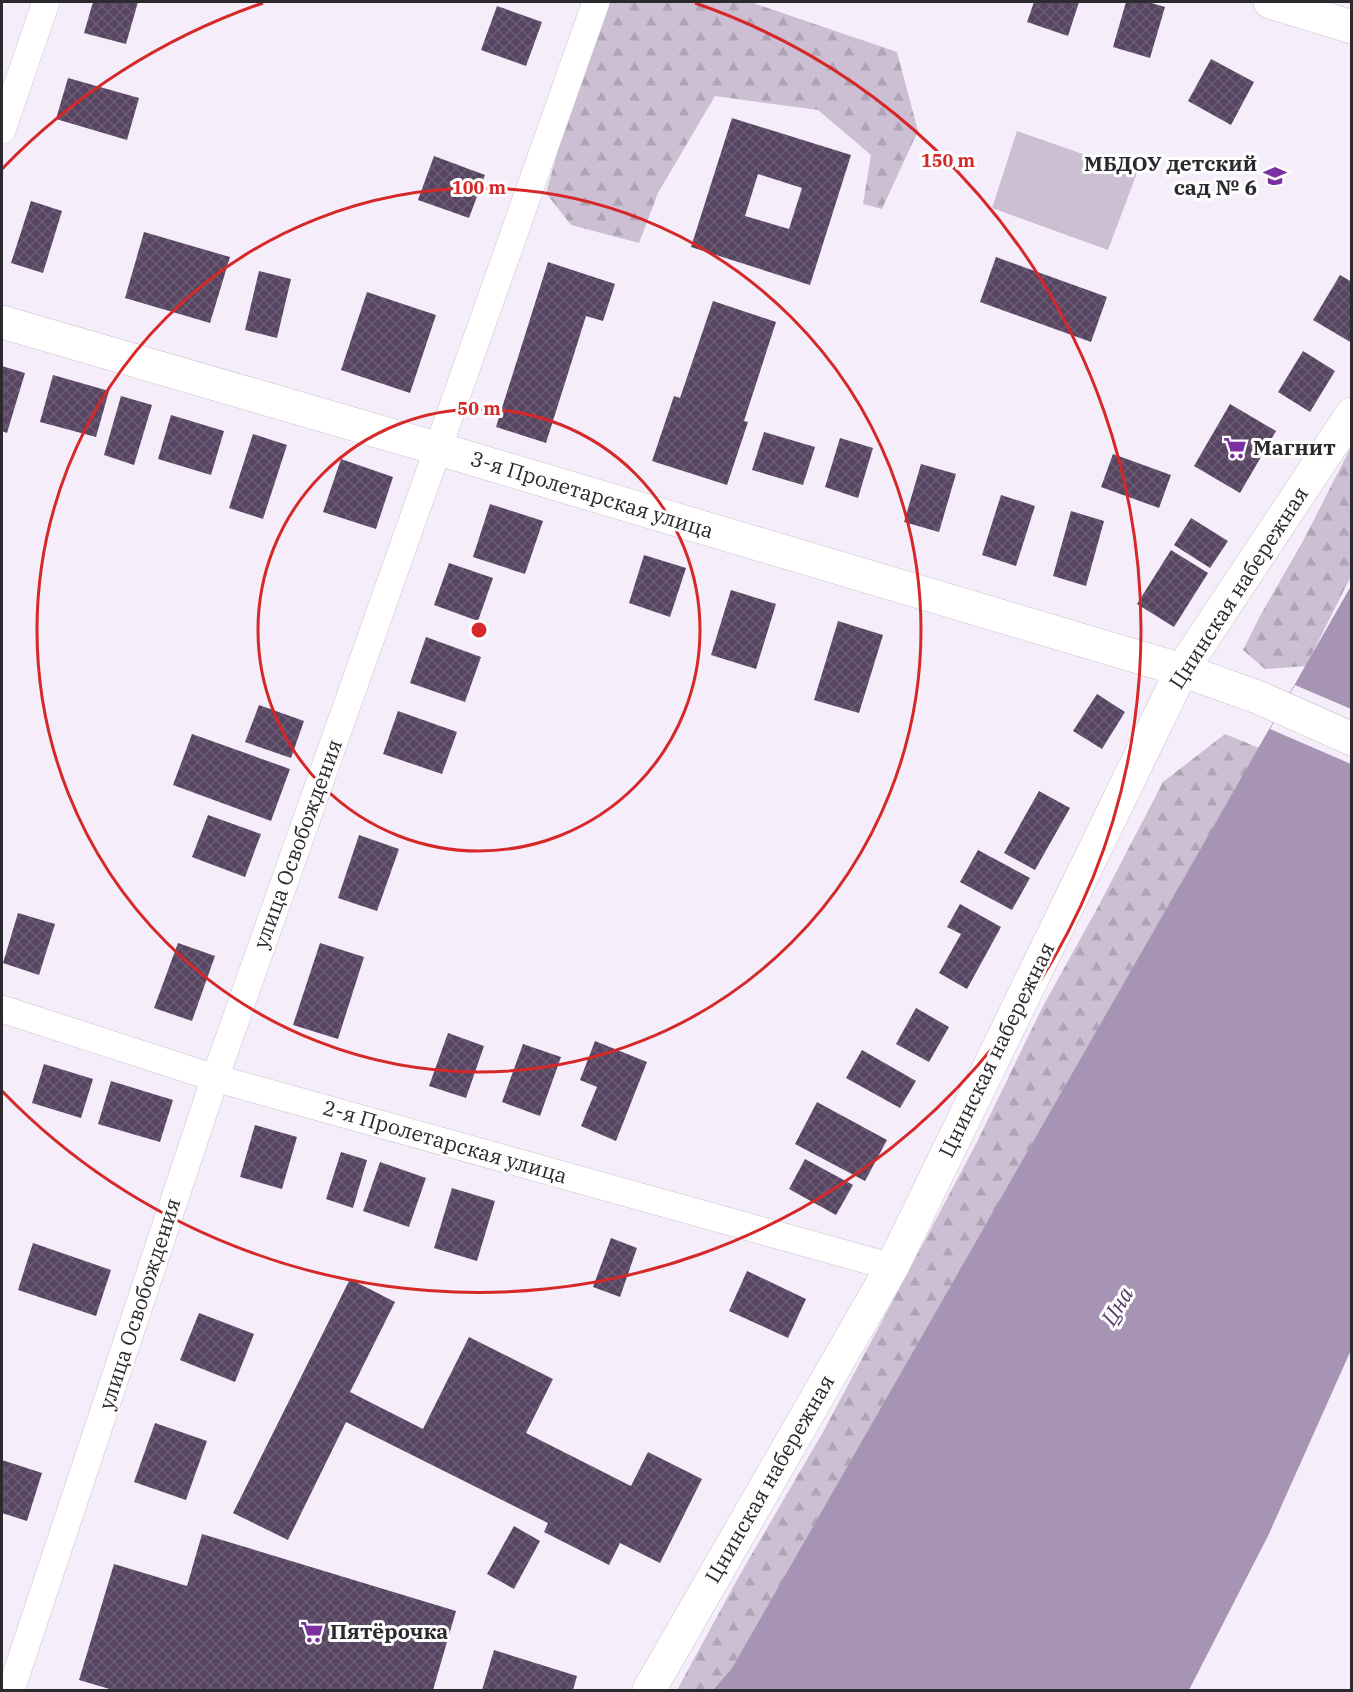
<svg xmlns="http://www.w3.org/2000/svg" width="1353" height="1692" font-family="'IBM Plex Serif',serif">
<defs>
<pattern id="forest-firs" width="22" height="20" patternUnits="userSpaceOnUse" patternTransform="scale(1.5)"><rect width="22" height="20" fill="#ccbfd4"/><path d="M5 1l3.5 6h-7zM16 11l3.5 6h-7z" fill="#afa4b6"/></pattern>
<pattern id="building-cross-hatch" width="8" height="8" patternUnits="userSpaceOnUse" patternTransform="scale(1.5)"><rect width="8" height="8" fill="#574562"/><path d="M0 0l8 8M0 8l8-8" fill="none" stroke="#6c5d75"/></pattern>
</defs>
<rect width="100%" height="100%" fill="#f5eefa"/>
<g fill="url(#forest-firs)">
<polygon points="609,2 750,2 897,52 918,131 882,209 863,204 871,155 818,110 715,96 658,193 639,243 571,225 546,193 568,115"/>
<polygon points="1351,447 1351,576 1306,666 1265,669 1243,650 1260,616 1303,541"/>
<polygon points="1225,734 1259,748 732,1668 713,1690 677,1690 738,1578 823,1432 891,1304 977,1142 1042,1008 1099,905 1163,782"/>
</g>
<polygon fill="#ccbfd4" points="1017,131 1137,173 1108,250 992,208"/>
<polygon fill="#a793b3" points="1351,586 1351,1350 1268,1536 1189,1690 713,1690 732,1668"/>
<polygon fill="#f5eefa" points="1295,685 1351,709 1351,764 1270,729"/>
<g fill="url(#building-cross-hatch)" fill-rule="evenodd">
<polygon points="93,2 138,2 126,44 84,33"/>
<polygon points="1034,2 1079,2 1068,36 1027,22"/>
<polygon points="1126,2 1148,2 1165,7 1150,58 1113,47"/>
<polygon points="497,6 542,22 526,66 481,50"/>
<polygon points="1211,59 1254,82 1231,125 1188,101"/>
<polygon points="68,78 139,98 127,140 56,119"/>
<path d="M 732,118 L 851,155 L 810,285 L 691,247 ZM 758,174 L 802,188 L 789,229 L 745,216 Z"/>
<polygon points="434,156 485,175 469,218 418,200"/>
<polygon points="31,201 62,211 43,273 11,263"/>
<polygon points="144,232 230,257 210,323 125,298"/>
<polygon points="996,257 1107,297 1091,342 980,302"/>
<polygon points="548,262 615,284 603,321 586,316 546,443 496,427"/>
<polygon points="259,271 291,279 277,338 245,330"/>
<polygon points="1340,275 1352,282 1352,343 1313,320"/>
<polygon points="367,292 436,315 410,393 341,370"/>
<polygon points="713,301 776,322 744,421 748,422 727,485 652,461 674,396 680,398"/>
<polygon points="1303,351 1335,371 1310,412 1278,392"/>
<polygon points="2,366 25,373 7,433 2,431"/>
<polygon points="53,375 109,391 96,437 40,422"/>
<polygon points="121,396 152,405 134,465 104,455"/>
<polygon points="1230,404 1276,431 1240,493 1194,466"/>
<polygon points="171,415 224,431 211,475 158,459"/>
<polygon points="764,432 815,447 803,485 752,470"/>
<polygon points="253,434 287,445 263,519 229,508"/>
<polygon points="840,438 873,448 858,498 825,487"/>
<polygon points="1113,454 1171,475 1159,508 1101,487"/>
<polygon points="341,459 393,477 376,529 323,512"/>
<polygon points="921,464 956,474 939,532 904,522"/>
<polygon points="1001,495 1035,506 1016,566 982,555"/>
<polygon points="490,504 543,521 525,574 473,557"/>
<polygon points="1071,511 1104,521 1086,586 1053,576"/>
<polygon points="1191,518 1228,541 1210,568 1174,545"/>
<polygon points="1171,550 1208,573 1174,627 1137,604"/>
<polygon points="644,555 686,568 670,617 629,603"/>
<polygon points="449,563 493,578 478,621 434,605"/>
<polygon points="731,590 776,604 756,669 711,655"/>
<polygon points="838,621 883,635 859,713 814,700"/>
<polygon points="426,637 481,657 465,702 410,683"/>
<polygon points="1097,694 1125,712 1102,749 1073,731"/>
<polygon points="259,705 304,721 291,758 245,742"/>
<polygon points="398,711 457,732 442,774 383,754"/>
<polygon points="192,734 290,769 271,821 173,785"/>
<polygon points="1039,791 1070,808 1035,870 1004,853"/>
<polygon points="208,815 261,834 245,877 192,857"/>
<polygon points="359,835 399,849 377,911 338,898"/>
<polygon points="978,850 1030,878 1012,910 960,882"/>
<polygon points="960,904 1001,927 967,989 939,973 961,934 947,927"/>
<polygon points="18,913 55,924 39,975 3,963"/>
<polygon points="178,943 215,956 192,1021 154,1008"/>
<polygon points="320,943 364,957 338,1039 293,1025"/>
<polygon points="916,1008 949,1027 929,1062 896,1044"/>
<polygon points="448,1033 484,1046 466,1098 429,1086"/>
<polygon points="595,1041 647,1062 616,1141 581,1126 597,1087 580,1080"/>
<polygon points="523,1044 561,1057 540,1116 502,1102"/>
<polygon points="862,1050 916,1081 900,1108 846,1078"/>
<polygon points="44,1064 93,1079 81,1118 32,1103"/>
<polygon points="111,1081 173,1100 160,1142 98,1124"/>
<polygon points="817,1102 887,1140 865,1181 795,1144"/>
<polygon points="255,1125 297,1137 282,1189 240,1177"/>
<polygon points="341,1152 367,1160 353,1208 326,1199"/>
<polygon points="805,1159 853,1185 836,1215 789,1189"/>
<polygon points="380,1162 426,1178 409,1227 363,1211"/>
<polygon points="452,1188 495,1201 477,1261 434,1248"/>
<polygon points="611,1238 637,1248 620,1297 593,1287"/>
<polygon points="33,1243 111,1270 96,1316 18,1290"/>
<polygon points="747,1271 806,1299 788,1338 729,1311"/>
<polygon points="350,1279 395,1302 350,1392 423,1429 469,1337 553,1379 526,1433 631,1486 648,1452 702,1479 660,1563 620,1543 609,1565 544,1532 548,1523 346,1422 288,1540 233,1513"/>
<polygon points="199,1313 254,1334 235,1382 180,1360"/>
<polygon points="155,1423 207,1441 186,1500 134,1482"/>
<polygon points="2,1460 42,1473 27,1521 2,1513"/>
<polygon points="514,1526 540,1541 514,1589 487,1574"/>
<polygon points="202,1534 456,1611 433,1690 113,1690 79,1680 114,1564 187,1586"/>
<polygon points="494,1650 577,1676 573,1690 482,1690"/>
</g>
<g fill="none" stroke-linecap="round" stroke-linejoin="round">
<g stroke="#cac3cf" stroke-width="28">
<g id="street">
<polyline points="2,130 46,2"/>
<polyline points="2,1009 215,1078 892,1267"/>
<polyline points="11,1690 215,1078 596,2"/>
</g>
</g>
<g stroke="#cac3cf" stroke-width="34">
<g id="secondary">
<polyline points="1270,2 1352,27"/>
<polyline points="2,322 439,449 1182,670 1260,698 1352,739"/>
<polyline points="649,1690 892,1267 1182,670 1352,414"/>
</g>
</g>
<use href="#street" stroke="#fff" stroke-width="27"/>
<use href="#secondary" stroke="#fff" stroke-width="33"/>
</g>
<g fill="none" stroke="#d62828" stroke-width="3">
<circle cx="479" cy="630" r="221"/>
<circle cx="479" cy="630" r="442"/>
<path d="M2 169A663 663 0 0 1 263 3M695 3A663 663 0 1 1 2 1091"/>
</g>
<defs>
<g id="school-bare" transform="scale(1.8)"><path d="M0-5L7-2L0 1L-7-2ZM-4 1L0 2.5L4 1V4Q0 6-4 4Z" fill="#7c2fa1" stroke="#fefefe" stroke-width="2.5" paint-order="stroke"/></g>
<g id="supermarket-bare" transform="scale(1.8)"><path d="M-6-5.5h2.5l.6 2H6L4.5 2H-2.5L-4.4-4H-6ZM-1.5 3.2a1.3 1.3 0 1 0 .1 0ZM3 3.2a1.3 1.3 0 1 0 .1 0Z" fill="#7c2fa1" stroke="#fefefe" stroke-width="2.5" paint-order="stroke"/></g>
</defs>
<g fill-rule="evenodd">
<use href="#school-bare" x="1275" y="176"/>
<use href="#supermarket-bare" x="1235" y="448"/>
<use href="#supermarket-bare" x="312" y="1632"/>
</g>
<g text-anchor="middle" stroke-width="6" stroke-linejoin="round" paint-order="stroke">
<g font-size="21" font-weight="bold" fill="#2c292e" stroke="#fefefe" text-anchor="start">
<text x="1257" y="171" text-anchor="end">МБДОУ детский<tspan x="1257" dy="24">сад № 6</tspan></text>
<text x="1253" y="455">Магнит</text>
<text x="330" y="1639">Пятёрочка</text>
</g>
<g font-size="21" fill="#2c292e" stroke="#fefefe">
<text transform="translate(592 495) rotate(17)" y="7">3-я Пролетарская улица</text>
<text transform="translate(1239 588) rotate(-57)" y="7">Цнинская набережная</text>
<text transform="translate(298 844) rotate(-70)" y="7">улица Освобождения</text>
<text transform="translate(997 1050) rotate(-64)" y="7">Цнинская набережная</text>
<text transform="translate(445 1142) rotate(16)" y="7">2-я Пролетарская улица</text>
<text transform="translate(140 1304) rotate(-72)" y="7">улица Освобождения</text>
<text transform="translate(770 1479) rotate(-60)" y="7">Цнинская набережная</text>
</g>
<g font-size="22" font-style="italic" fill="#563866" stroke="#fefefe">
<text transform="translate(1117 1306) rotate(-59)" y="8">Цна</text>
</g>
</g>
<circle cx="479" cy="630" r="9" fill="#d62828" stroke="#fefefe" stroke-width="3"/>
<g font-size="18" text-anchor="middle" font-weight="bold" fill="#d62828" stroke="#fefefe" stroke-width="6" stroke-linejoin="round" paint-order="stroke">
<text x="948" y="167">150 m</text>
<text x="479" y="194">100 m</text>
<text x="479" y="415">50 m</text>
</g>
<rect width="1353" height="1692" fill="none" stroke="#2c292e" stroke-width="6"/>
</svg>
